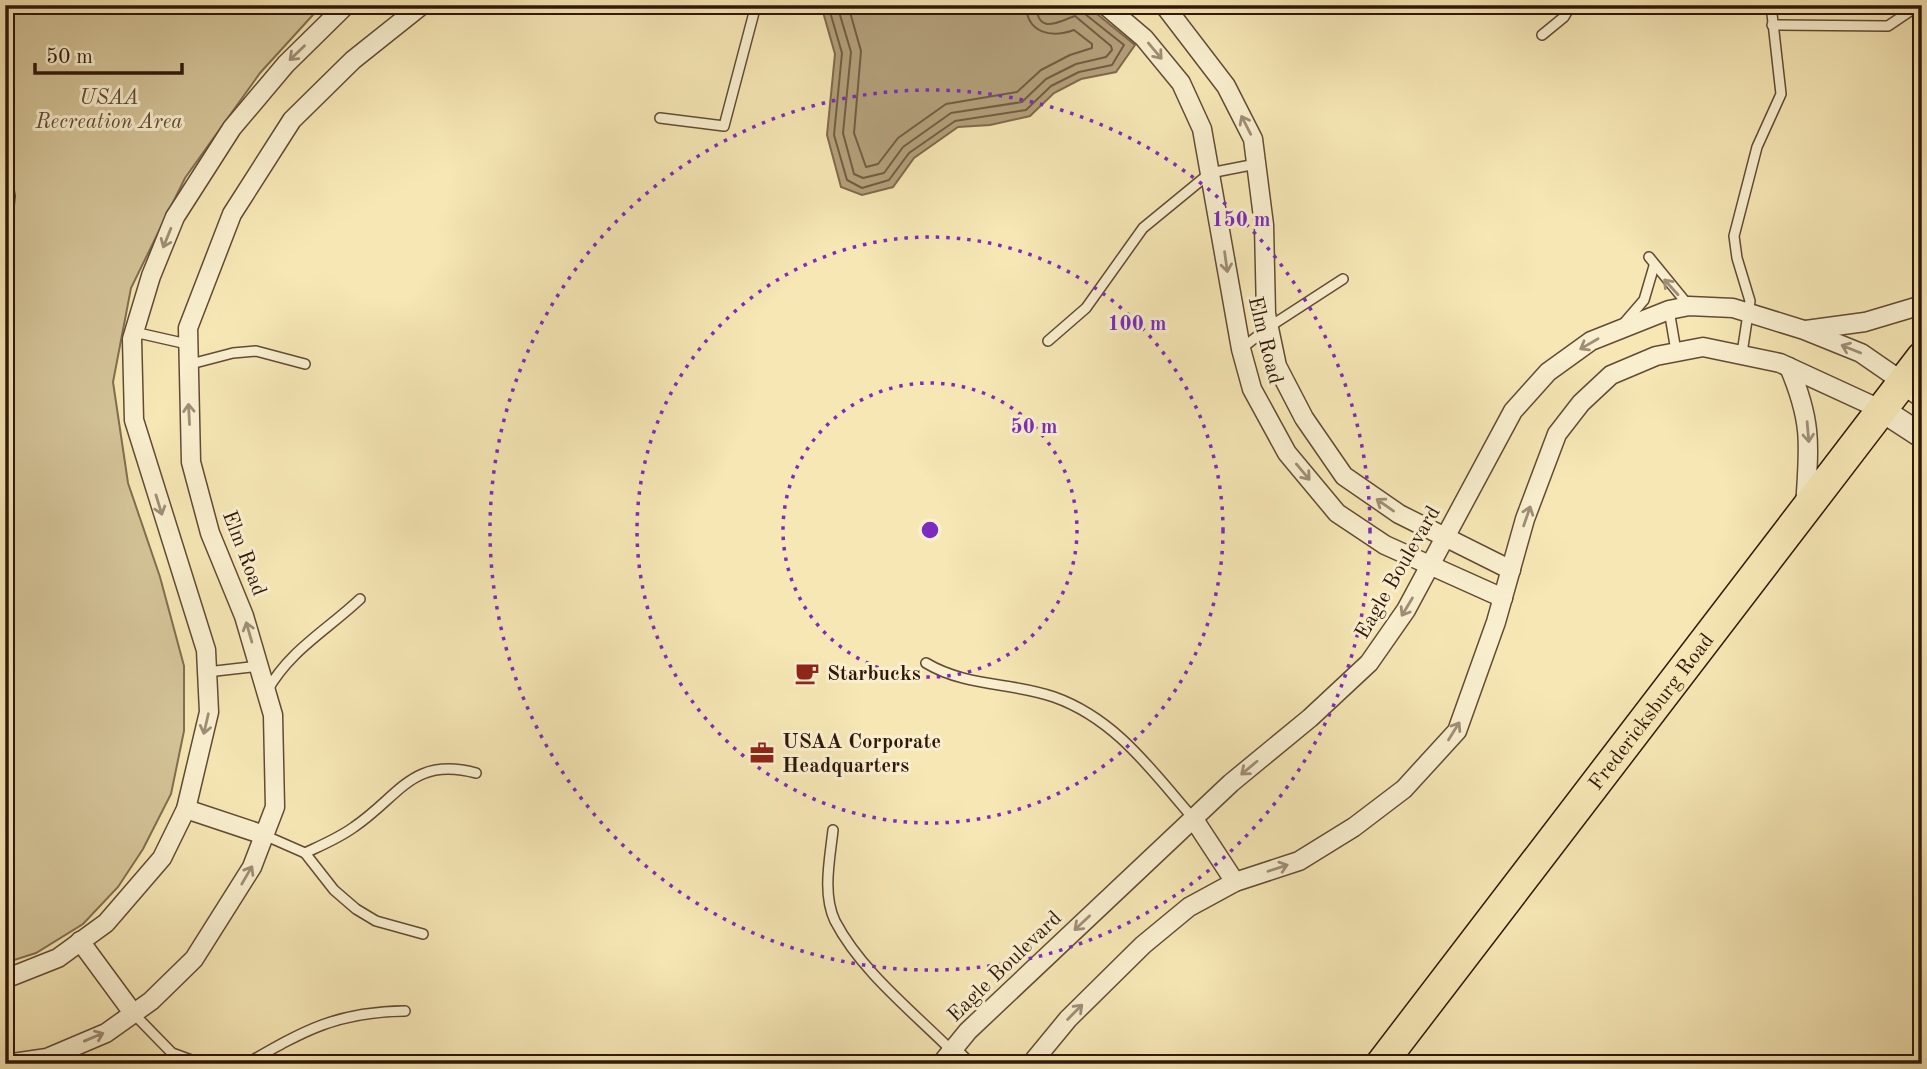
<svg xmlns="http://www.w3.org/2000/svg" width="1927" height="1069" font-family="'Old Standard TT',serif">
<rect width="100%" height="100%" fill="#f6e7b5"/>
<filter id="stains"><feTurbulence type="fractalNoise" baseFrequency=".00286" numOctaves="4"/><feColorMatrix values="0 0 0 0 .2 0 0 0 0 .09 0 0 0 0 .02 0 0 0 .5 -.17"/></filter>
<radialGradient id="worn" r=".72"><stop offset=".6" stop-color="#630" stop-opacity="0"/><stop offset="1" stop-color="#630" stop-opacity=".3"/></radialGradient>
<polygon fill="#d4c498" stroke="#826e50" stroke-width="2" points="5,5 322,5 260,73 185,178 131,288 113,382 128,483 160,577 184,666 184,731 171,794 143,849 118,887 83,924 36,953 5,963"/>
<polygon fill="#b3a07b" stroke="#7f694d" stroke-width="2" points="1031,5 1057,9 1061,5 1086,5 1135,45 1116,72 1081,79 1054,93 1030,116 990,125 958,127 914,158 893,187 862,195 841,187 827,135 835,54 821,5"/>
<g fill="none" stroke-linecap="round" stroke-linejoin="round">
<g stroke="#725c42" stroke-width="2">
<polyline points="828,5 842,53 834,135 847,180 862,188 889,180 909,153 955,121 1026,110 1051,86 1079,72 1112,65 1124,45 1085,14 1082,5"/>
<path d="M 837,5 L 851,52 L 843,133 L 854,174 L 863,178 L 884,173 L 903,147 L 951,113 L 1022,102 L 1046,79 L 1076,64 L 1106,57 L 1112,50 L 1111,46 L 1075,16 C 1061,20 1038,37 1036,5"/>
<path d="M 848,5 L 861,51 L 854,133 L 866,167 L 878,164 L 898,138 L 946,104 L 1017,92 L 1041,70 L 1070,55 L 1092,48 L 1092,44 L 1074,30 C 1052,38 1027,34 1026,5"/>
</g>
<g stroke="#624b34" stroke-width="12">
<g id="service">
<polyline points="1772,25 1888,26 1919,5"/>
<polyline points="1542,35 1564,17 1571,5"/>
<polyline points="660,118 724,126 756,5"/>
<polyline points="5,170 10,196 5,244"/>
<polyline points="1649,257 1689,306"/>
<polyline points="1669,310 1676,351"/>
<polyline points="1625,322 1644,300 1654,266"/>
<polyline points="134,332 187,344"/>
<polyline points="1048,341 1086,308 1143,228 1210,173 1256,164"/>
<polyline points="1241,349 1269,327 1343,279"/>
<polyline points="1742,353 1750,301 1737,258 1734,236 1757,147 1781,94 1771,5"/>
<polyline points="187,365 233,353 256,351 305,364"/>
<path d="M 926,663 C 966,687 1011,682 1054,697 C 1116,719 1152,771 1193,818"/>
<polyline points="207,672 259,666"/>
<path d="M 267,691 C 290,650 326,631 360,599"/>
<path d="M 833,830 C 830,858 822,894 835,921 C 861,971 912,1011 951,1050"/>
<polyline points="264,835 305,853 334,890 356,909 376,921 423,934"/>
<path d="M 305,853 C 322,845 339,838 354,827 C 400,796 412,756 476,773"/>
<polyline points="133,1013 172,1053 202,1064"/>
<path d="M 246,1064 C 305,1030 336,1012 405,1011"/>
</g>
</g>
<g stroke="#624b34" stroke-width="21">
<g id="minor">
<polyline points="1105,5 1144,38 1181,83 1202,129 1241,349 1252,389 1287,453 1337,513 1385,545 1503,598"/>
<polyline points="1164,5 1226,86 1253,139 1264,225 1266,314 1277,366 1304,418 1344,476 1399,514 1511,570"/>
<polyline points="1806,330 1865,322 1922,305"/>
<path d="M 1789,367 C 1813,424 1809,446 1805,507"/>
<polyline points="186,809 264,835"/>
<polyline points="1193,818 1235,882"/>
<polyline points="80,941 133,1013"/>
<polyline points="5,979 58,958 106,923 162,858 186,809 209,712 206,650 134,420 132,339 151,276 175,217 232,128 286,64 346,5"/>
<polyline points="951,1050 965,1064"/>
<polyline points="6,1064 47,1058 106,1033 151,1001 194,959 252,867 275,807 273,715 244,616 210,533 191,462 188,328 232,214 292,120 353,60 422,5"/>
<polyline points="941,1064 968,1031 1231,783 1310,718 1369,663 1406,610 1513,411 1548,372 1591,341 1669,310 1689,306 1733,308 1804,330 1861,353 1903,382"/>
<polyline points="1031,1064 1068,1019 1143,945 1189,907 1235,882 1299,861 1354,827 1404,789 1457,731 1496,622 1525,519 1557,434 1581,403 1611,375 1656,356 1703,347 1780,363 1882,410"/>
</g>
</g>
<g stroke="#624b34" stroke-width="26">
<g id="tertiary">
<polyline points="1903,382 1922,395"/>
<polyline points="1882,410 1922,436"/>
</g>
</g>
<g stroke="#301709" stroke-width="33">
<g id="primary">
<path id="s1" d="M 1381,1064 L 1922,357"/>
</g>
</g>
<use href="#service" stroke="#f9efcf" stroke-width="9"/>
<use href="#minor" stroke="#f9efcf" stroke-width="18"/>
<use href="#tertiary" stroke="#f9efcf" stroke-width="23"/>
<use href="#primary" stroke="#f6e7b5" stroke-width="30"/>
</g>
<defs><path id="oneway-shaft" d="M-6 0H5M1.5-3L5.5 0L1.5 3" fill="none" stroke-width="1.6" stroke-linecap="round" stroke-linejoin="round" transform="scale(1.75)"/></defs>
<g stroke="#9f8e76">
<use href="#oneway-shaft" transform="translate(1155 51) rotate(50)"/>
<use href="#oneway-shaft" transform="translate(297 53) rotate(136)"/>
<use href="#oneway-shaft" transform="translate(1246 125) rotate(-117)"/>
<use href="#oneway-shaft" transform="translate(167 238) rotate(112)"/>
<use href="#oneway-shaft" transform="translate(1226 262) rotate(82)"/>
<use href="#oneway-shaft" transform="translate(1671 287) rotate(-132)"/>
<use href="#oneway-shaft" transform="translate(1589 344) rotate(150)"/>
<use href="#oneway-shaft" transform="translate(1851 349) rotate(-158)"/>
<use href="#oneway-shaft" transform="translate(189 414) rotate(-93)"/>
<use href="#oneway-shaft" transform="translate(1808 432) rotate(85)"/>
<use href="#oneway-shaft" transform="translate(1303 472) rotate(50)"/>
<use href="#oneway-shaft" transform="translate(159 505) rotate(73)"/>
<use href="#oneway-shaft" transform="translate(1385 505) rotate(-145)"/>
<use href="#oneway-shaft" transform="translate(1527 516) rotate(-71)"/>
<use href="#oneway-shaft" transform="translate(1407 607) rotate(121)"/>
<use href="#oneway-shaft" transform="translate(249 632) rotate(-106)"/>
<use href="#oneway-shaft" transform="translate(206 724) rotate(103)"/>
<use href="#oneway-shaft" transform="translate(1454 731) rotate(-58)"/>
<use href="#oneway-shaft" transform="translate(1249 768) rotate(140)"/>
<use href="#oneway-shaft" transform="translate(1278 868) rotate(-18)"/>
<use href="#oneway-shaft" transform="translate(247 875) rotate(-60)"/>
<use href="#oneway-shaft" transform="translate(1082 923) rotate(137)"/>
<use href="#oneway-shaft" transform="translate(1075 1012) rotate(-45)"/>
<use href="#oneway-shaft" transform="translate(94 1037) rotate(-23)"/>
</g>
<g fill="none" stroke="#7b2cbf" stroke-width="3.5" stroke-dasharray="3.5 7">
<circle cx="930" cy="530" r="147"/>
<circle cx="930" cy="530" r="293"/>
<circle cx="930" cy="530" r="440"/>
</g>
<defs>
<g id="cafe-bare" transform="scale(1.89)"><path d="M-5.5-4.5H6V0H3Q3 3.5 0 3.5H-2.5Q-5.5 3.5-5.5 0ZM3-3.2v2h1.7v-2ZM-6 4.5H4V6H-6Z" fill="#8f2418" stroke="#f9efcf" stroke-width="2.5" paint-order="stroke"/></g>
<g id="office-bare" transform="scale(1.89)"><path d="M-6-3h4V-5.5h4V-3h4V5H-6ZM-1-4.5V-3h2v-1.5ZM-6 0V1H6V0Z" fill="#8f2418" stroke="#f9efcf" stroke-width="2.5" paint-order="stroke"/></g>
</defs>
<g fill-rule="evenodd">
<use href="#cafe-bare" x="807" y="673"/>
<use href="#office-bare" x="762" y="753"/>
</g>
<g text-anchor="middle" stroke-width="6" stroke-linejoin="round" paint-order="stroke">
<g font-size="21" font-style="italic" fill="#614b34" stroke="#f9efcf">
<text x="109" y="104">USAA<tspan x="109" dy="24">Recreation Area</tspan></text>
</g>
<g font-size="21" fill="#301709" stroke="#f9efcf">
<text transform="translate(1266 340) rotate(76)" y="7">Elm Road</text>
<text transform="translate(245 553) rotate(69)" y="7">Elm Road</text>
<text transform="translate(1397 572) rotate(-60)" y="7">Eagle Boulevard</text>
<text dy="7" stroke="none"><textPath href="#s1" startOffset="444">Fredericksburg Road</textPath></text>
<text transform="translate(1004 966) rotate(-44)" y="7">Eagle Boulevard</text>
</g>
<g font-size="21" font-weight="bold" fill="#301709" stroke="#f9efcf" text-anchor="start">
<text x="827" y="680">Starbucks</text>
<text x="782" y="748">USAA Corporate<tspan x="782" dy="24">Headquarters</tspan></text>
</g>
</g>
<circle cx="930" cy="530" r="10" fill="#7b2cbf" stroke="#f9efcf" stroke-width="3.5"/>
<g font-size="21" text-anchor="middle" font-weight="bold" fill="#7b2cbf" stroke="#f9efcf" stroke-width="6" stroke-linejoin="round" paint-order="stroke">
<text x="1241" y="226">150 m</text>
<text x="1137" y="330">100 m</text>
<text x="1034" y="433">50 m</text>
</g>
<rect width="1927" height="1069" fill="none" stroke="#f6e7b5" stroke-width="28"/>
<rect x="7" y="7" width="1913" height="1055" fill="none" stroke="#301709" stroke-width="3.5"/>
<rect x="14" y="14" width="1899" height="1041" fill="none" stroke="#301709" stroke-width="2"/>
<path d="M35 63v10h147v-10" fill="none" stroke="#301709" stroke-width="3.5"/>
<text x="46" y="63" font-size="21" fill="#301709" stroke="#f9efcf" stroke-width="5" paint-order="stroke">50 m</text>
<rect width="100%" height="100%" filter="url(#stains)"/>
<rect width="100%" height="100%" fill="url(#worn)"/>
</svg>
